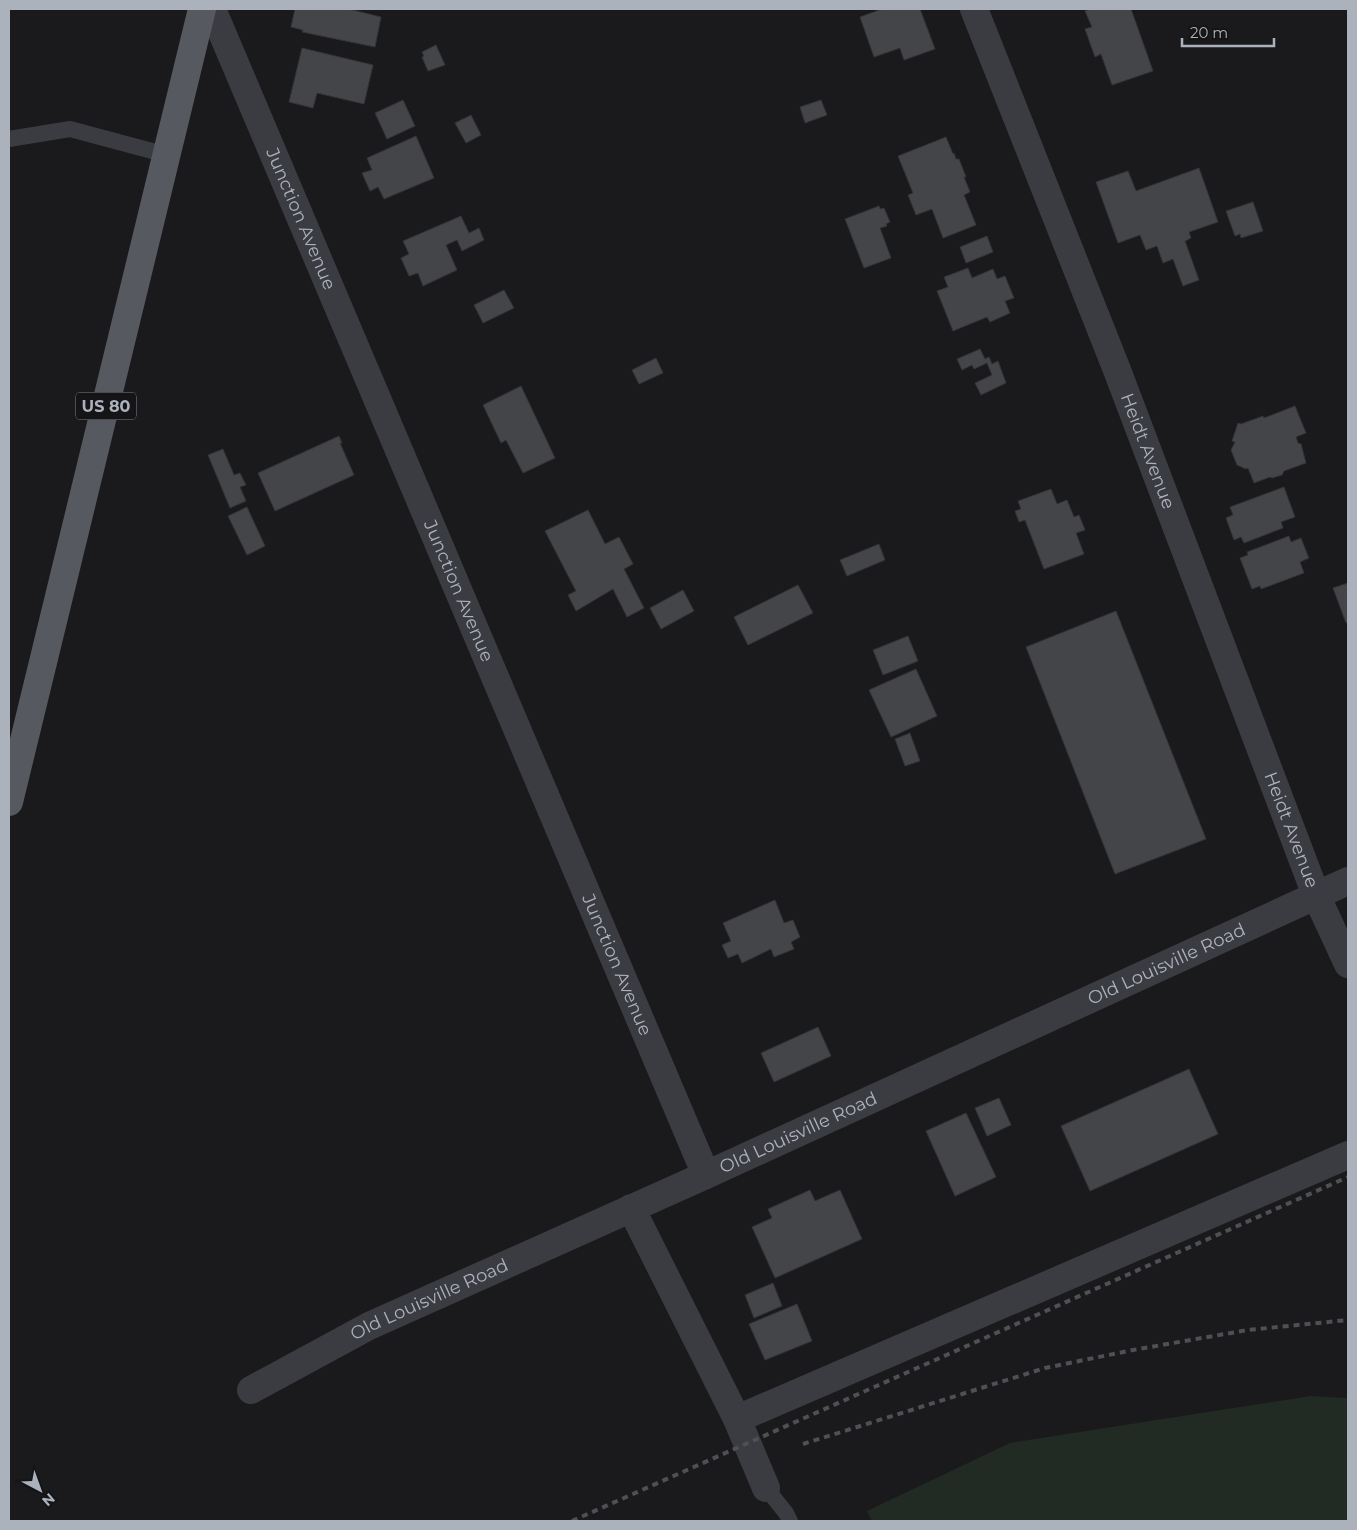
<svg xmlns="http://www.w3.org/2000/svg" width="1357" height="1530" font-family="Montserrat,sans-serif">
<rect width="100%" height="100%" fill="#1a1a1c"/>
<polygon fill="#222b23" points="1311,1396 1348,1398 1348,1521 872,1521 867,1511 1010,1443"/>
<g fill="#444549" stroke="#343438">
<polygon points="295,9 349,9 381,17 375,47 302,32 303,30 291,27"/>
<polygon points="882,9 920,9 935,49 904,60 900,48 874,57 860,17"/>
<polygon points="1091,9 1131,9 1153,71 1112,85 1101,54 1095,57 1085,29 1092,27 1085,11"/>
<polygon points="436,45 445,65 428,71 422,57 424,56 422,52"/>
<polygon points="302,48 373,65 364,104 317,93 313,108 289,102"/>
<polygon points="403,100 415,126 387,139 375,113"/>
<polygon points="821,100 827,115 805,123 800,107"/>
<polygon points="471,115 481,135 466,143 455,123"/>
<polygon points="416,136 434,178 384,199 378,187 370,191 362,173 372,170 367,158"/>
<polygon points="946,137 953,154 954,153 956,159 959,159 966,177 964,177 970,192 964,195 976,225 943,238 932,209 916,215 908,195 913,193 898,156"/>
<polygon points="1199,168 1218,222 1189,232 1191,238 1185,241 1199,280 1183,286 1173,259 1163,263 1157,246 1146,250 1140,235 1118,243 1096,182 1128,171 1136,191"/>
<polygon points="1253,202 1263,231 1241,238 1240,234 1235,236 1226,211"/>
<polygon points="879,206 880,209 884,208 890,222 886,224 887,226 880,228 891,258 864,268 845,219"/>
<polygon points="461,216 469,233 479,228 484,240 462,251 457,240 446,245 457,270 423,286 418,273 409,276 401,258 409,254 403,241"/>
<polygon points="987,236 993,252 966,263 960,247"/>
<polygon points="968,268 972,278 993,269 997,279 1005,276 1014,298 1005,301 1010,313 990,322 987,317 953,331 937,291 948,287 944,277"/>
<polygon points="504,290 514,308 483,323 474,305"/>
<polygon points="980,349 985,359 989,357 992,364 998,361 1006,383 981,395 975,383 992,375 987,363 974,369 972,365 962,370 957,359"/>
<polygon points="656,358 663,373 639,384 632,370"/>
<polygon points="521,386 555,458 523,473 506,440 501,443 483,405"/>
<polygon points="1295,406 1306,433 1296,437 1298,443 1301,444 1306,463 1284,471 1282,475 1272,478 1270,477 1254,483 1248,468 1246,469 1237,465 1231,450 1235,442 1232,441 1238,423 1241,424 1263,416 1264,418"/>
<polygon points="339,436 342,443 340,443 354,475 275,511 258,473"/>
<polygon points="223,449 234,475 240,473 246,485 240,487 246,501 230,508 208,455"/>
<polygon points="1284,487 1295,517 1281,522 1283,528 1244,543 1241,537 1234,540 1226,518 1233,515 1230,507"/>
<polygon points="1051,489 1057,504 1067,500 1074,517 1079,515 1085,530 1076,533 1084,554 1044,569 1025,520 1019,522 1015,511 1021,509 1018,501"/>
<polygon points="247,507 265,546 247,555 228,516"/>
<polygon points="588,510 605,544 619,537 633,564 624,569 644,608 627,617 613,589 576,611 568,595 576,591 545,531"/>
<polygon points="1289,536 1291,542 1301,538 1308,556 1309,558 1300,562 1304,573 1261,589 1260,586 1252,589 1240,558 1248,555 1247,552"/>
<polygon points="879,544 885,560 847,576 840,560"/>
<polygon points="1348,583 1348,622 1346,623 1333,588"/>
<polygon points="798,585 813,613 748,645 734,617"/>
<polygon points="683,590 694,611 661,629 650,608"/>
<polygon points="1116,611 1206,839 1115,874 1026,647"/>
<polygon points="908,636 918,661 883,675 873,650"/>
<polygon points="916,669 937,716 891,737 869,690"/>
<polygon points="910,733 920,761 905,766 895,739"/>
<polygon points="775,900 784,923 793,920 800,937 791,942 794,949 774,957 771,949 742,963 738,954 728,958 722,945 731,941 723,923"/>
<polygon points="818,1027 831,1056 774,1082 761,1053"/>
<polygon points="1189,1069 1218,1134 1090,1191 1061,1126"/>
<polygon points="999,1098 1011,1125 987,1136 975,1108"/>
<polygon points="966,1113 996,1177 955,1196 926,1131"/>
<polygon points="810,1190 815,1201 840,1190 862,1239 775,1278 752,1227 772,1218 768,1209"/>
<polygon points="773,1283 782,1306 754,1318 745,1295"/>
<polygon points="797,1304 812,1341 765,1360 749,1324"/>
</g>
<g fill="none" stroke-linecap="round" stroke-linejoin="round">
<g stroke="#3b3c41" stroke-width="16">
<polyline points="9,139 70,129 167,155"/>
<polyline points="766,1488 786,1513 790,1521"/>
</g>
<g stroke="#3b3c41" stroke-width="28">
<path id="s1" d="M 212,9 L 706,1175"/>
<path id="s2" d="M 974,9 L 1117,370 L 1316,895 L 1348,964"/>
<polyline points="631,1208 737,1419 766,1488"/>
<path id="s3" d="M 251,1390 L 369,1326 L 706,1175 L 1348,881"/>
<polyline points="737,1419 1348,1155"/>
</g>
<polyline stroke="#575960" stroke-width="28" points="9,802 202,9"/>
<g stroke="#4e5056" stroke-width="4" stroke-dasharray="6 5" stroke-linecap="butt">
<polyline points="803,1444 1045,1368 1133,1350 1248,1330 1348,1320"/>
<polyline points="572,1521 1348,1177"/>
</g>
</g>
<g text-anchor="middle" stroke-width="4.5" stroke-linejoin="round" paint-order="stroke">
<rect fill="#151517" stroke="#7f838a" stroke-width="1" x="76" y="392.5" width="60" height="27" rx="4"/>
<g font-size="16" font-weight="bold" fill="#acb2bc">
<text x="106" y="412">US 80</text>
</g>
<g font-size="18" fill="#acb2bc" stroke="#151517">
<text dy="6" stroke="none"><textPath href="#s1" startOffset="228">Junction Avenue</textPath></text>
<text dy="6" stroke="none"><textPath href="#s2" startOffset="475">Heidt Avenue</textPath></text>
<text dy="6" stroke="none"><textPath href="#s1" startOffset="632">Junction Avenue</textPath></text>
<text dy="6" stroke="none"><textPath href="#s2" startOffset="880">Heidt Avenue</textPath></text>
<text dy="6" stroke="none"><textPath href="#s3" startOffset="1010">Old Louisville Road</textPath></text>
<text dy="6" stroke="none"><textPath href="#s1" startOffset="1038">Junction Avenue</textPath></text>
<text dy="6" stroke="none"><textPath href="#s3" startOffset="605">Old Louisville Road</textPath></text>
<text dy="6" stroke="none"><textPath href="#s3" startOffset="200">Old Louisville Road</textPath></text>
</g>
</g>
<rect width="1357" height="1530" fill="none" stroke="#acb2bc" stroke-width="20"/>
<g transform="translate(40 1490) rotate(139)" stroke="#151517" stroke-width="4" paint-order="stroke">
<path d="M0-4L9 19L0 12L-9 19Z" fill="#acb2bc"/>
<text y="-8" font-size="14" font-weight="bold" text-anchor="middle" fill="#acb2bc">N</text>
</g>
<path d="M1182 38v8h92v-8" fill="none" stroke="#acb2bc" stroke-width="2.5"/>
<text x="1190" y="38" font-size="15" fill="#acb2bc" stroke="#151517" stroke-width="4" paint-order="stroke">20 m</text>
</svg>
